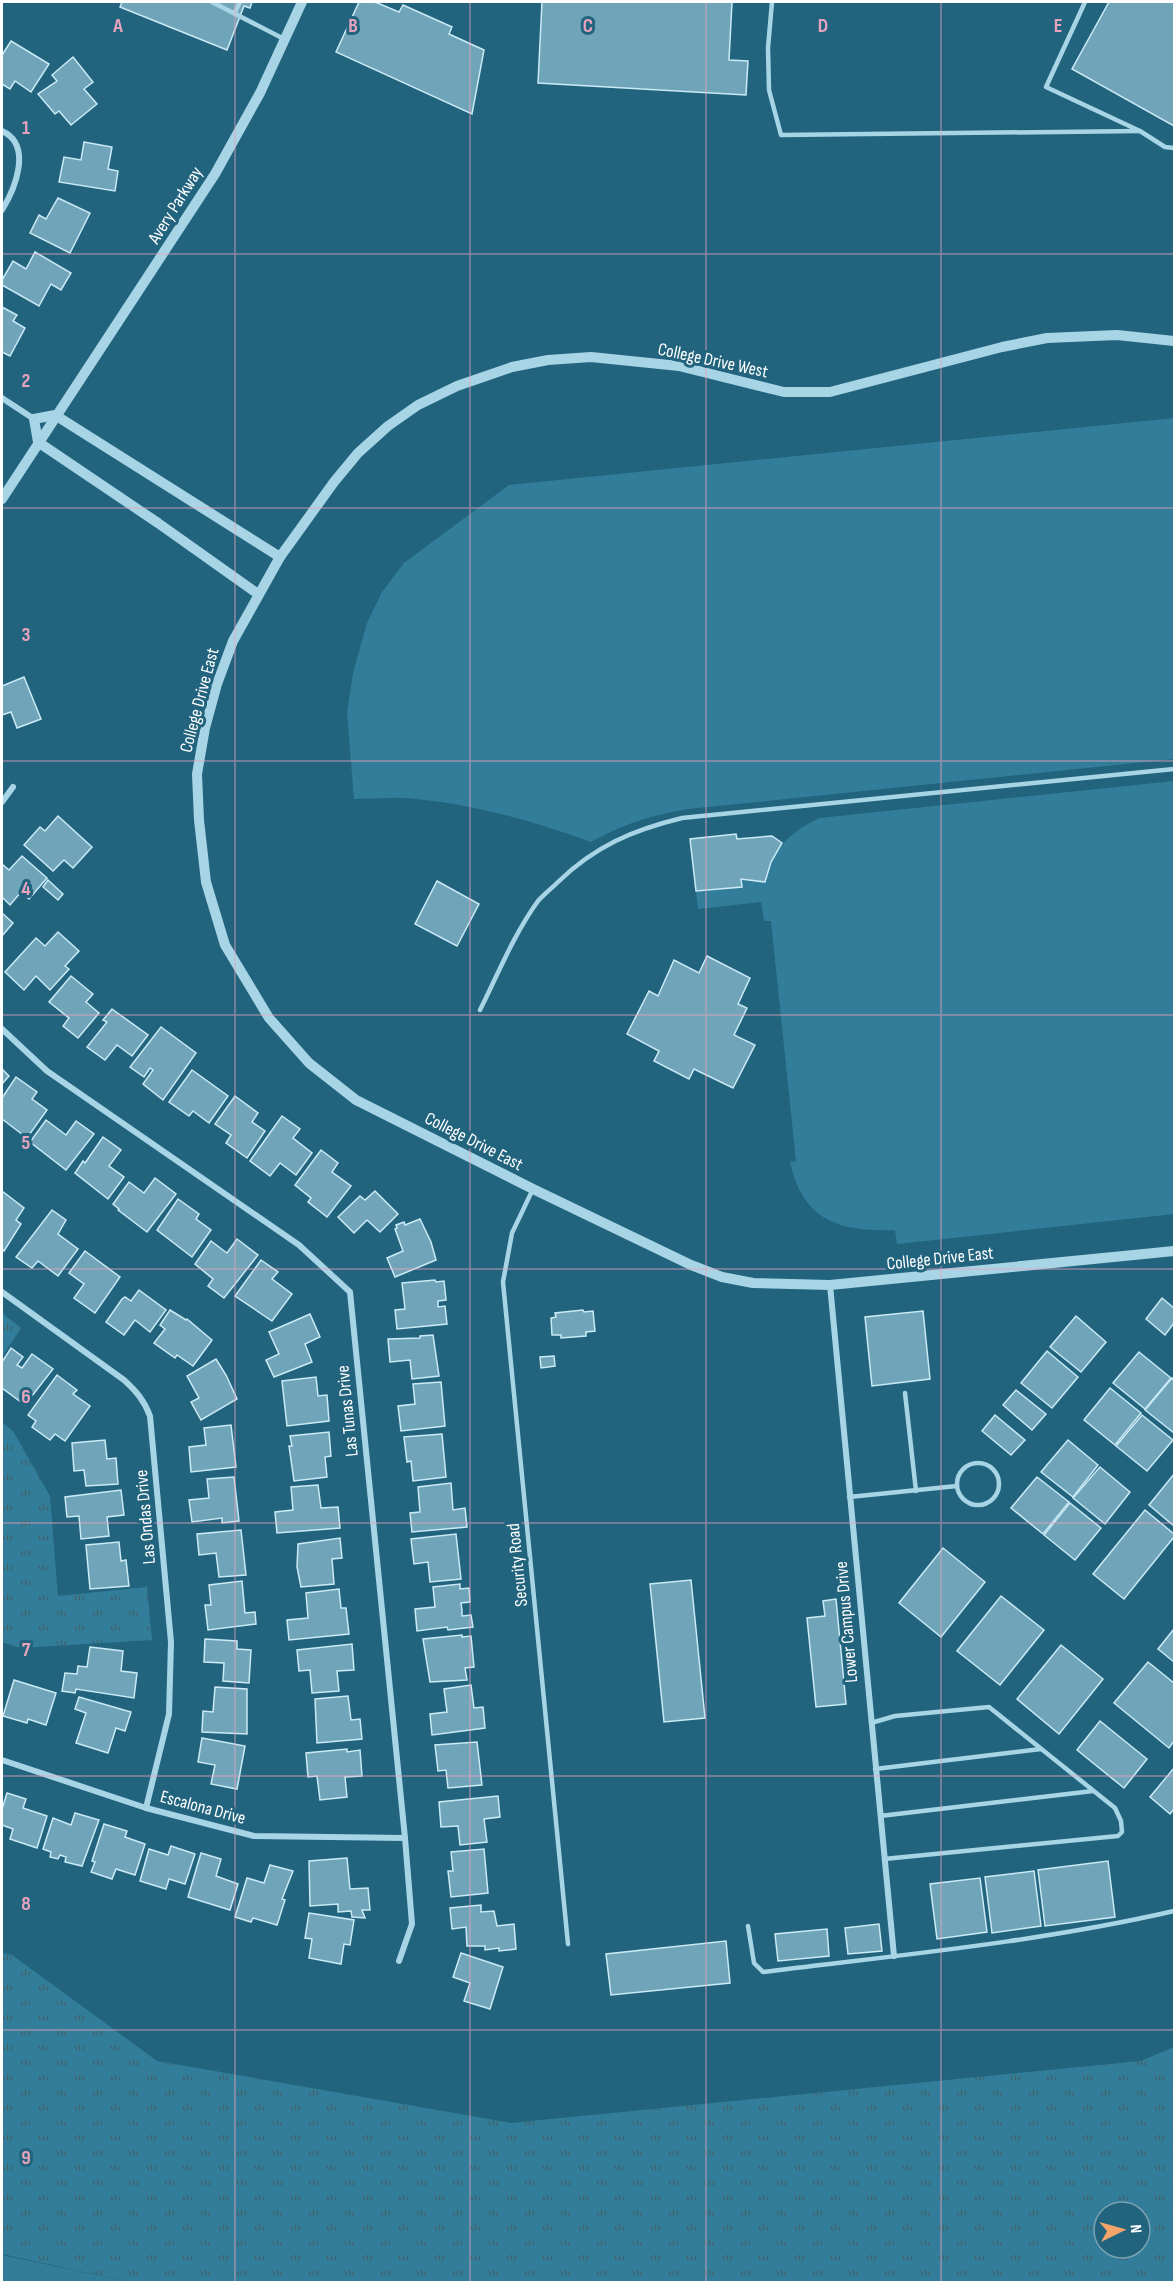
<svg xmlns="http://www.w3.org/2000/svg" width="1176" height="2284" font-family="'Sofia Sans Condensed',sans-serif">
<defs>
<pattern id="park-tufts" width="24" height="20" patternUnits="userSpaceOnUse" patternTransform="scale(1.5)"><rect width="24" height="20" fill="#327e9a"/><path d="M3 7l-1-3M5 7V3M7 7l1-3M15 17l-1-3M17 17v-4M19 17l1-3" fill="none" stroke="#3f6573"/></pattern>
</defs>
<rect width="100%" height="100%" fill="#22647e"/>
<g fill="#327e9a">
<path d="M 1174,418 L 1174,759 L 688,809 C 649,816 626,823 591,842 C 532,820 469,803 405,798 C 389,797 371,799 354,799 L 347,713 L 353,673 L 367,623 L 382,592 L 404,563 L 509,485 Z"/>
<path d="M 1174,781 L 1174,1214 L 897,1244 L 895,1230 C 840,1232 803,1221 790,1162 L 796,1161 L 771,921 L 764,921 L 761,902 L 698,909 L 696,891 L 742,887 L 741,879 L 765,882 C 772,850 790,831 820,818 Z"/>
<polygon points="2,2255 130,2282 2,2282"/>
</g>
<g fill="url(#park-tufts)" fill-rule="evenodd">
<polygon points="2,1313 21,1328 2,1357"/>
<polygon points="2,1422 13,1431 50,1496 58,1596 147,1587 152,1640 20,1648 2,1642"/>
<path d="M 2,1953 L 12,1955 L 157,2061 L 511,2123 L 1141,2061 L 1174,2047 L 1174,2282 L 130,2282 L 2,2254 ZM 1104,2212 L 1140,2212 L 1140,2248 L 1104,2248 Z"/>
</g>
<g fill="#70a5b9" stroke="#caeaf5" stroke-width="1.5">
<polygon points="122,2 252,2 250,8 244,6 227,50 120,7"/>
<polygon points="359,2 375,2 399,12 403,5 452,27 449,34 484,50 472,114 336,52"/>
<polygon points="542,2 732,2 729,60 748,61 746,95 538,83"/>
<polygon points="1109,2 1174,2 1174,126 1072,69"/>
<polygon points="11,41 49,64 31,92 15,81 10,89 2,84 2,55"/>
<polygon points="73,57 93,82 84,89 97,104 71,125 59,111 55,114 38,94 57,81 52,75"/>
<polygon points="84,142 112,147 108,169 118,171 115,191 59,182 64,157 81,160"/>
<polygon points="58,198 90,213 70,253 30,233 39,215 46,219"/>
<polygon points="35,252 71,273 61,290 51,284 39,306 2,285 2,280 13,261 26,269"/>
<polygon points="2,307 17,315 13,321 25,328 10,356 2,352"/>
<polygon points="24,677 41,719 17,728 11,712 2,715 2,686"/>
<polygon points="58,816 92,847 73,868 64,860 53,871 24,845 40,827 45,831"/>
<polygon points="736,834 737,839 772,836 782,843 771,862 765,882 741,879 742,887 696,891 690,839"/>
<polygon points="22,856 47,878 29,899 21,892 10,905 2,897 2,867 3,865 9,870"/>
<polygon points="48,880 63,894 58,900 43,887"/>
<polygon points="437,881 479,904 457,946 415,924"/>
<polygon points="2,913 13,923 2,936"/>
<polygon points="58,932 79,951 65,966 69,969 50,990 36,976 24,990 5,972 36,938 45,946"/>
<polygon points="707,956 750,978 738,1004 747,1008 734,1035 755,1045 733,1088 694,1069 689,1079 654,1061 659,1051 627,1034 649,991 658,996 674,960 699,973"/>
<polygon points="71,976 93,994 86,1002 99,1013 78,1038 63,1026 69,1018 49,1002"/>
<polygon points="112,1009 148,1035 132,1056 117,1045 105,1060 87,1047 107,1022 103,1020"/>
<polygon points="161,1027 196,1053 163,1100 143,1084 153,1070 150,1068 144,1077 130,1067"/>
<polygon points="2,1069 9,1076 2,1084"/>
<polygon points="192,1070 228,1096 209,1123 193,1111 189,1116 169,1102"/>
<polygon points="16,1077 37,1092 32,1099 47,1110 27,1138 2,1119 2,1098"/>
<polygon points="235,1096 258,1113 252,1122 265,1131 247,1158 226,1143 231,1135 215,1124"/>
<polygon points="282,1116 300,1129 293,1138 312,1153 296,1175 280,1163 270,1176 250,1161"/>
<polygon points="46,1120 66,1135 76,1121 94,1134 66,1170 30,1142"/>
<polygon points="103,1137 121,1150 109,1166 124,1177 108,1199 75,1173 83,1161 85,1163"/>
<polygon points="321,1150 338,1163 332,1172 351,1186 327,1217 308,1202 311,1198 295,1185"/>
<polygon points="155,1178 176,1194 147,1232 118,1210 119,1209 113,1204 129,1182 144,1193"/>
<polygon points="2,1191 24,1208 16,1220 21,1224 4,1251 2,1249"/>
<polygon points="375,1191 398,1214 380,1232 367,1220 354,1233 338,1217 360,1196 365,1200"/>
<polygon points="178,1199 199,1214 196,1219 211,1230 192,1257 157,1230"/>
<polygon points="52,1210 66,1220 58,1234 78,1249 58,1276 38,1261 32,1268 16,1257"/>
<polygon points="420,1219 431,1242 436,1260 395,1277 387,1258 403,1251 395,1229 397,1228 396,1225 404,1222 405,1225"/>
<polygon points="237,1239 258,1255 224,1298 208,1286 213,1279 195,1264 211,1241 227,1253"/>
<polygon points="85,1251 120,1277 95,1313 74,1298 84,1284 69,1273"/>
<polygon points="261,1260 278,1272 272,1279 292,1294 272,1321 235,1296"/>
<polygon points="435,1280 436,1282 444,1281 446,1300 438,1301 438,1307 445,1306 447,1324 397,1329 395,1310 405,1309 402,1283"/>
<polygon points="139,1290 166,1310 150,1332 135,1320 124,1335 106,1322 122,1299 125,1297 131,1301"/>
<polygon points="1162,1298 1174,1308 1174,1323 1165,1335 1146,1319"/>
<polygon points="170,1310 186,1320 187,1319 212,1340 193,1366 177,1355 175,1358 154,1343 165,1329 160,1325"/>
<polygon points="583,1310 584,1312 593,1311 595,1331 586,1332 586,1336 561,1338 561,1335 552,1335 551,1318 556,1317 555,1313"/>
<polygon points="923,1311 930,1379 872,1386 865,1317"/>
<polygon points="310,1314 320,1337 305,1344 312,1362 274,1377 266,1360 279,1354 269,1332"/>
<polygon points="1076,1316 1106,1342 1081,1372 1050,1347"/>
<polygon points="433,1335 439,1376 412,1379 410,1360 390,1362 388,1339 420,1338 420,1336"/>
<polygon points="11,1348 23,1357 17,1365 22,1368 32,1354 53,1369 25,1405 2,1388 2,1362"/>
<polygon points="1047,1351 1078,1377 1052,1408 1021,1383"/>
<polygon points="1139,1352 1171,1378 1145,1409 1113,1383"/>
<polygon points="554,1356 555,1366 541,1368 540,1357"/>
<polygon points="216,1359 226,1375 237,1399 201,1420 191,1402 199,1398 187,1376"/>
<polygon points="57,1375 77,1390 73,1394 90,1406 65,1441 55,1434 50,1440 32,1427 36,1421 28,1415"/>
<polygon points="316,1377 318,1396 327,1395 329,1421 287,1426 282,1381"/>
<polygon points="1172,1378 1174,1381 1174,1433 1145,1410"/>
<polygon points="441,1382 445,1426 401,1431 398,1406 415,1404 413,1384"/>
<polygon points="1110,1388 1141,1413 1115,1445 1084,1420"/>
<polygon points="1016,1390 1046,1414 1032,1430 1003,1405"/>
<polygon points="995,1415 1025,1440 1011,1455 982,1431"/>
<polygon points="1142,1415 1173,1440 1147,1471 1116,1446"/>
<polygon points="231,1425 236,1467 191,1472 189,1447 206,1445 204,1428"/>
<polygon points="329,1432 331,1456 325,1457 327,1477 294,1481 289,1446 292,1446 290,1436"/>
<polygon points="442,1434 446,1477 413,1481 411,1461 407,1462 404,1437"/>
<polygon points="105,1440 107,1459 116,1458 118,1484 86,1486 84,1470 74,1471 72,1443"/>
<polygon points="1068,1440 1098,1465 1073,1497 1041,1472"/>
<polygon points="1100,1467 1130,1492 1105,1524 1073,1498"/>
<polygon points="1174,1474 1174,1526 1149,1505"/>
<polygon points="234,1477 239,1521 222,1523 222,1518 192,1522 189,1500 209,1498 207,1479"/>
<polygon points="1037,1477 1069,1502 1043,1534 1011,1508"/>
<polygon points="451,1483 453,1510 465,1508 467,1527 412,1532 410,1513 420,1512 418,1487"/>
<polygon points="318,1485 321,1508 338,1507 340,1528 277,1533 275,1512 293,1510 291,1487"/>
<polygon points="121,1490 124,1515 107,1517 109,1536 81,1539 79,1516 67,1517 65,1497"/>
<polygon points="1070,1503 1101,1528 1075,1560 1044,1535"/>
<polygon points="1145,1510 1174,1534 1174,1537 1124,1599 1093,1574"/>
<polygon points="241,1530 246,1575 219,1577 216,1553 199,1555 197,1534"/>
<polygon points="456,1534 461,1579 430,1582 428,1562 414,1564 411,1539"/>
<polygon points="340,1538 342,1558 332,1559 334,1584 301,1587 297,1567 298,1544"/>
<polygon points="119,1542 121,1561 126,1560 129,1586 90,1589 86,1545"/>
<polygon points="943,1548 985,1582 941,1637 899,1603"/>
<polygon points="691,1580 705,1718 664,1722 650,1584"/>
<polygon points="242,1581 245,1613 255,1612 256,1624 208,1630 205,1605 211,1605 209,1585"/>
<polygon points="460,1584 460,1589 469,1588 470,1602 461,1603 462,1610 462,1616 471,1615 473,1627 448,1630 447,1627 417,1631 415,1609 435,1607 433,1587"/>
<polygon points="339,1589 341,1608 346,1608 349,1634 289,1640 287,1620 308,1618 306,1593"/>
<polygon points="1001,1596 1044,1630 1000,1685 957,1651"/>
<polygon points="836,1599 846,1704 816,1707 807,1618 825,1616 823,1601"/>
<polygon points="1174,1629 1174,1662 1158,1649"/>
<polygon points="462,1635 462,1637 471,1636 474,1667 465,1668 467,1680 430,1682 423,1639"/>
<polygon points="205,1639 237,1641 237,1649 251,1650 249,1683 223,1681 224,1663 204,1662"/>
<polygon points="352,1644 354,1670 337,1671 339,1691 312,1693 310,1670 299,1671 297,1650"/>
<polygon points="1061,1645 1103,1679 1059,1734 1017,1699"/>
<polygon points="90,1647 123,1651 121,1671 137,1673 134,1698 76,1689 75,1693 62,1691 65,1673 77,1674 78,1666 87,1667"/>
<polygon points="1148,1662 1174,1683 1174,1741 1169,1748 1114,1703"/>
<polygon points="14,1680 56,1693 46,1725 28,1719 27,1723 3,1716"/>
<polygon points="471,1685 474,1708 483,1707 485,1728 432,1735 430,1714 447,1712 444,1689"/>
<polygon points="215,1687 247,1689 247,1734 202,1732 203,1711 213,1712"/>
<polygon points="348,1696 351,1720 360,1719 362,1739 317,1743 315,1699"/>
<polygon points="79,1697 131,1712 125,1731 116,1728 108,1753 76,1743 86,1713 75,1709"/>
<polygon points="1100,1721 1147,1759 1124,1788 1077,1750"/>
<polygon points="202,1738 245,1746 237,1789 211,1784 215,1765 198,1762"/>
<polygon points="477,1742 482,1785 448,1788 446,1770 438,1771 435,1745"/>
<polygon points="347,1749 347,1752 360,1750 362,1776 345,1777 347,1797 320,1800 317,1776 308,1777 306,1753"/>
<polygon points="1174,1768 1174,1809 1170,1814 1150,1797"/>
<polygon points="7,1793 26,1799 23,1808 47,1816 37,1848 10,1839 13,1829 2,1825 2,1809"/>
<polygon points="498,1796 500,1817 484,1819 487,1842 460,1845 458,1826 441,1827 439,1802"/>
<polygon points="75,1813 99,1820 82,1866 65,1862 66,1857 60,1855 58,1859 50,1857 51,1852 43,1849 53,1818 71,1825"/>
<polygon points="104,1824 127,1831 125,1837 145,1844 135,1875 116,1869 112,1879 91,1872 95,1862 92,1861"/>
<polygon points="171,1846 195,1854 185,1884 169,1879 166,1889 140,1881 149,1849 168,1855"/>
<polygon points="484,1849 488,1893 451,1897 448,1871 453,1871 451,1852"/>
<polygon points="201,1853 221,1859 216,1876 238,1884 230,1910 188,1897"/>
<polygon points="347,1858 350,1889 368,1888 370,1910 362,1910 365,1918 352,1917 351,1911 338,1912 338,1904 310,1906 309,1861"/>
<polygon points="1108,1861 1115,1917 1045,1926 1038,1870"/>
<polygon points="270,1865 293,1871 282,1899 285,1900 277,1925 253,1918 251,1922 235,1917 247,1878 264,1883"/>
<polygon points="1034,1871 1041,1926 992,1933 985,1877"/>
<polygon points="980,1878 987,1932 937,1939 930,1884"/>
<polygon points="481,1905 481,1912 494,1911 497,1926 514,1924 516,1949 499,1951 499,1948 485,1950 485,1946 467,1946 466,1927 452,1929 450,1908"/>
<polygon points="309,1913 354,1920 350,1945 344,1944 341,1964 309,1958 312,1939 305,1938"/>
<polygon points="879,1924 882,1951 848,1954 845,1928"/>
<polygon points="827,1929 829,1956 778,1961 775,1934"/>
<polygon points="726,1941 730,1983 611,1995 606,1954"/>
<polygon points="461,1953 503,1967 490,2009 464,2001 470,1983 453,1977"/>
</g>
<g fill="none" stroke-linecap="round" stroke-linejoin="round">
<g stroke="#a7d5e6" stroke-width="4.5">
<polyline points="212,2 284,39"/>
<polyline points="772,2 768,48 769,90 781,135 1140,131"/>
<polyline points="1085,2 1046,87 1140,131 1165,147 1174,148"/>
<polyline points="235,12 240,2"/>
<path d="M 480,1010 C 498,974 514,934 538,901 C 544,894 552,888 558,882 C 595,846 633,830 682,818 L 1174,769"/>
<polyline points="533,1189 512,1233 503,1282 568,1944"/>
<polyline points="905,1393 916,1491"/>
<circle cx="978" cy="1484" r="21"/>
<polyline points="849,1497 957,1486"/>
<polyline points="871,1723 895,1716 989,1707 1115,1808 1121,1821 1122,1832 1118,1836 884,1859"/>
<polyline points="875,1769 1041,1749"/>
<polyline points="880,1816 1093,1791"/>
<path d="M 748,1926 L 754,1963 L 763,1972 C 900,1955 1039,1942 1174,1911"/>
</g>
<g stroke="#a7d5e6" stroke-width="6">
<path d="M 2,131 C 33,145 15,189 2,210"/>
<polyline points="2,398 34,419"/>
<polyline points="2,802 13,787"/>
<polyline points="2,1029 47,1071 299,1245 350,1292 405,1838 412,1924 399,1961"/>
<polyline points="830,1285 894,1956"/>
<path d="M 2,1292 L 124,1380 C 136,1391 144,1400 150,1416 L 171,1642 L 169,1714 L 146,1808"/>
<polyline points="2,1760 146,1808 254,1836 405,1838"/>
</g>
<g stroke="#a7d5e6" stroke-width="10">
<polyline points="1174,341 1117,335 1047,338 1002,347 830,392 784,392 679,366 591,357 548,360 512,367 457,386 418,405 388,426 358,453 334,482 280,557 233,641 217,684 205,728 197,774 199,820 206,882 225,945 269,1018 309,1063 356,1100 533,1189 691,1265 722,1277 753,1283 830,1285 1174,1251"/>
<polyline points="2,499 215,174 260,93 302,2"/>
<polyline points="258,594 158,523 38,442 34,419 55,415 280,557"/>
</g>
</g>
<path fill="none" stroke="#e7a3bd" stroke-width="1.5" stroke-opacity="0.55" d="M 235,2 L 235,2282M 470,2 L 470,2282M 706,2 L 706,2282M 941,2 L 941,2282M 2,254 L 1174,254M 2,508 L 1174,508M 2,761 L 1174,761M 2,1015 L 1174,1015M 2,1269 L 1174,1269M 2,1523 L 1174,1523M 2,1776 L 1174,1776M 2,2030 L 1174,2030"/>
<g text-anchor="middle" stroke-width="6" stroke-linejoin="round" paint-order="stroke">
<g font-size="18" fill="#fff" stroke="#22647e">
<text transform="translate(175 205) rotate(-58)" y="6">Avery Parkway</text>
<text transform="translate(713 360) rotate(12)" y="6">College Drive West</text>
<text transform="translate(199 700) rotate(-75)" y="6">College Drive East</text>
<text transform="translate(474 1141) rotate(27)" y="6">College Drive East</text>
<text transform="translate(940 1258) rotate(-6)" y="6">College Drive East</text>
<text transform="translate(347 1411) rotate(-96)" y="6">Las Tunas Drive</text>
<text transform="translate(145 1517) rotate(-95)" y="6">Las Ondas Drive</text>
<text transform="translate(517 1565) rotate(-96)" y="6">Security Road</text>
<text transform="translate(846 1622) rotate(-95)" y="6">Lower Campus Drive</text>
<text transform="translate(203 1807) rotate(15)" y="6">Escalona Drive</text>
</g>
</g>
<g font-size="20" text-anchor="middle" font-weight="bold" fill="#e7a3bd" stroke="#22647e" stroke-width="6" stroke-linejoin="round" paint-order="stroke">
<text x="118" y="32">A</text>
<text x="353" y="32">B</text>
<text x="588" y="32">C</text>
<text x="823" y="32">D</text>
<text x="1058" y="32">E</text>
<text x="26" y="134">1</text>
<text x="26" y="387">2</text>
<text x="26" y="641">3</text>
<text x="26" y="895">4</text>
<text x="26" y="1149">5</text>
<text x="26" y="1403">6</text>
<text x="26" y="1656">7</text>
<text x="26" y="1910">8</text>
<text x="26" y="2164">9</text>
</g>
<rect width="1176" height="2284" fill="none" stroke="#ffffff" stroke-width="6"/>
<g transform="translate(1122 2230) rotate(85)"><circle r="28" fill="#22647e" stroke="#7aa2b2" stroke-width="1.5"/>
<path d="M0-4.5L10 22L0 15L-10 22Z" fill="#f2a469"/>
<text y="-9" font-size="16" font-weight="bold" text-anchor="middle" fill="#ffffff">N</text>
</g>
</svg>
